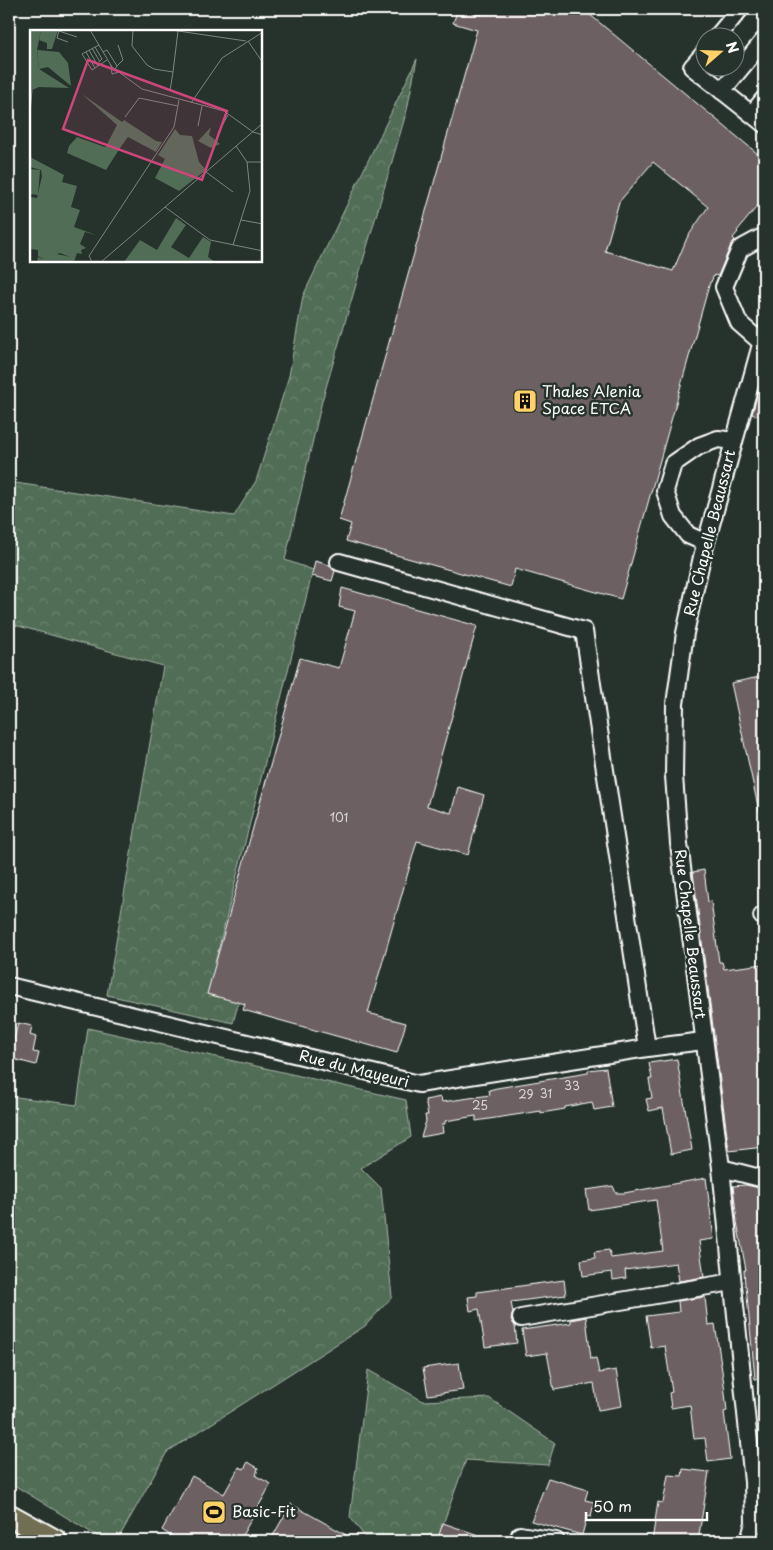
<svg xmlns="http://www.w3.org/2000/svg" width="773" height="1550" font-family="'Playpen Sans',sans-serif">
<defs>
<pattern id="forest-crowns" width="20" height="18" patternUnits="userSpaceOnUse" patternTransform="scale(1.25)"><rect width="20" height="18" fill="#516d55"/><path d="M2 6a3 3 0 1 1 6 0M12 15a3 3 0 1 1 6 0" fill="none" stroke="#6b836e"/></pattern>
</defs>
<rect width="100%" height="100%" fill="#26332d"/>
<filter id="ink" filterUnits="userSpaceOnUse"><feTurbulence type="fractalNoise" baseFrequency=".02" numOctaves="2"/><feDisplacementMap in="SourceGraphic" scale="10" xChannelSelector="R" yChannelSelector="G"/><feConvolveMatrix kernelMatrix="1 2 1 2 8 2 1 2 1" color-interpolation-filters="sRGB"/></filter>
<g filter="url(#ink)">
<g fill="url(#forest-crowns)" stroke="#a8b6aa">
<polygon points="417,59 407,110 322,401 285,560 313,570 215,963 246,974 233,1023 107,995 163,666 15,625 9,605 9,482 234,516 256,481 289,376 303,296"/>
<polygon points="88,1028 406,1100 411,1137 361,1168 381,1188 392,1297 365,1326 167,1452 117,1541 105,1541 9,1482 9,1096 77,1105"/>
<polygon points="368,1370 423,1401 489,1398 555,1443 548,1465 466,1460 437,1541 368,1541 350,1517"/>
</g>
<g fill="#6d6163" stroke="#fff" fill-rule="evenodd">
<path d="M 458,9 L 481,15 L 483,9 L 583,9 L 764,159 L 764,198 L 737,231 L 738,232 L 733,238 L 735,240 L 731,245 L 718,276 L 714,275 L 711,282 L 710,282 L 621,599 L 515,569 L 511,587 L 346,541 L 351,524 L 339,520 L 477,30 L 453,23 ZM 653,162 L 708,207 L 687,238 L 673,271 L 605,251 L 619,202 Z"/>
<polygon points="762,379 764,379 764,418 752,414"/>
<polygon points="315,561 329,565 335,571 332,581 312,576"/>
<polygon points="342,588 477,626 427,806 451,813 458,787 484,795 468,855 417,841 368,1013 406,1023 397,1053 243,1010 245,1004 207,994 300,658 339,668 355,611 339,607"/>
<polygon points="764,676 764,810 759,811 731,683"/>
<polygon points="704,870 708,902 711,901 719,962 722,962 724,969 764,964 764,1147 729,1151 693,872"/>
<polygon points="18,1023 32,1026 30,1035 36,1037 33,1052 39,1053 36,1065 9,1058 9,1047 12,1048"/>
<polygon points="677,1059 692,1150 671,1154 663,1108 649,1111 646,1099 652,1098 649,1079 652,1079 649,1063"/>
<polygon points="606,1068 612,1107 594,1110 592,1102 565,1107 565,1109 541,1113 541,1111 476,1121 476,1116 445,1121 445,1124 442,1124 443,1133 421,1137 426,1121 425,1115 428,1115 425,1100 441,1097 442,1102 490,1095 489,1090 497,1088 588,1073 588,1070"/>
<polygon points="706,1178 714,1239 699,1241 704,1277 679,1281 676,1263 625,1270 626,1278 613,1280 612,1272 583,1276 581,1260 595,1258 594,1252 609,1250 611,1258 663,1251 656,1200 589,1210 586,1190 613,1186 616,1193 624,1193"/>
<polygon points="746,1185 764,1189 764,1215 759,1215 764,1244 764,1378 755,1379 746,1286 745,1286 744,1270 746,1270 737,1222 733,1186"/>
<polygon points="564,1280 566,1295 511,1302 513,1313 511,1319 515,1326 517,1343 485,1347 479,1309 470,1311 468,1297 477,1296 477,1292"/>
<polygon points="705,1297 708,1325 715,1324 724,1384 727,1411 724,1412 730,1459 708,1462 705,1438 694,1439 690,1405 671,1408 669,1393 672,1392 665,1346 651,1348 646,1316 679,1312 678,1301"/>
<polygon points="586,1317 591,1359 596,1358 599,1373 616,1370 622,1406 598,1410 594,1383 554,1390 547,1353 526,1356 522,1330 571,1323 571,1320"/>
<polygon points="459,1363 463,1390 428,1395 423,1368"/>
<polygon points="248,1462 258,1468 256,1476 271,1484 239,1541 168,1541 171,1536 162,1530 192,1476 224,1494 239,1467 244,1469"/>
<polygon points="683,1469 709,1472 698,1541 652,1541 658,1502 663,1503 668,1475 682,1476"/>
<polygon points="548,1478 588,1490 585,1500 594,1502 591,1517 587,1516 582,1535 531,1521"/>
<polygon points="291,1504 357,1541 270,1541"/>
<polygon points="443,1523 490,1539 489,1541 437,1541"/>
</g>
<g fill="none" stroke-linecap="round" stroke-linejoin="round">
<g stroke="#fff" stroke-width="20">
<g id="minor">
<polyline points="716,38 740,9"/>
<polyline points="706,51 692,67 764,124"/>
<polyline points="722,91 764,40"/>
<polyline points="752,114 764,99"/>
<polyline points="762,343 739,323 724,287 740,249 764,236"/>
<polyline points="706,543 688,535 673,516 665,491 673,464 699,446 718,439 734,441"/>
<polyline points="339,562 584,631 647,1048"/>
<polyline points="762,916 764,916"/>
<polyline points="9,986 419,1084 647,1048 703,1041"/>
<polyline points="721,1168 764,1179"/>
<polyline points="521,1318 732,1282"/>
<polyline points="520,1535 556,1541"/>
<polyline points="749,1541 754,1523 753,1482 721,1168 679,844 674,776 675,704 685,633 702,557 764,334"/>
</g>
</g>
<g stroke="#fff" stroke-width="25">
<polyline id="major" points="9,1515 56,1541"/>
</g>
<use href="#minor" stroke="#26332d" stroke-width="16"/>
<use href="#major" stroke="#726e52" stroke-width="21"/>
</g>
</g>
<defs>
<g id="building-square" transform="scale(1.25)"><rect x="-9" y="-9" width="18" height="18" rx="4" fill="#ffd166" stroke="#26332d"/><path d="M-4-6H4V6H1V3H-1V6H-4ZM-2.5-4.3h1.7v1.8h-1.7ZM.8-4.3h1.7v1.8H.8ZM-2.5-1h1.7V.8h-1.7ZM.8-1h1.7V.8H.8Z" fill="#111"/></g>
<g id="stadium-square" transform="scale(1.25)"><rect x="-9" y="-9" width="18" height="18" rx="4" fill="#ffd166" stroke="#26332d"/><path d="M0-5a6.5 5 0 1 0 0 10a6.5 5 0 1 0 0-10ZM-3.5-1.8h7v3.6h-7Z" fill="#111"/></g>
</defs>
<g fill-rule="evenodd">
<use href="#building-square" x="525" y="401"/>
<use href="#stadium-square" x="214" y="1512"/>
</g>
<g text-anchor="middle" stroke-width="5" stroke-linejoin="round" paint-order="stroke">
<g font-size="12" fill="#dad8d8">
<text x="339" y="822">101</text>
<text x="572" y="1090">33</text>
<text x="546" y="1098">31</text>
<text x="526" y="1099">29</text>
<text x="480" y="1110">25</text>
</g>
<g font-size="15" fill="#fff" stroke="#26332d" text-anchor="start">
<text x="542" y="397">Thales Alenia<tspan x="542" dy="17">Space ETCA</tspan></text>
<text x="232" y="1517">Basic-Fit</text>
</g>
<g font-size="15" fill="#fff" stroke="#26332d">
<text transform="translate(710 533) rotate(-76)" y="5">Rue Chapelle Beaussart</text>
<text transform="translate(690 934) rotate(83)" y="5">Rue Chapelle Beaussart</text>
<text transform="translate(354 1069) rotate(14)" y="5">Rue du Mayeuri</text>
</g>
</g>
<g transform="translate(30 30)">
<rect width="232" height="232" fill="#26332d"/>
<path d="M 0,0 L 11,0 L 7,20 L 9,39 L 39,58 L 9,57 L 0,61 ZM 47,107 L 75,117 L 90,118 L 76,140 L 37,123 L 39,116 ZM 22,223 L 41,227 L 40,232 L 7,232 L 8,227 L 13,229 Z" fill="#516d55"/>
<path d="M 11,0 L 28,0 L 22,19 L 17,19 L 17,13 L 9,10 ZM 7,20 L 29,22 L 38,33 L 41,56 L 18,37 L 9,39 ZM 52,64 L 92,92 L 94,90 L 126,111 L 132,112 L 126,122 L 98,107 L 90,118 L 75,118 L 87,95 ZM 181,97 L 179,105 L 190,114 L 181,118 L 168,111 ZM 145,99 L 150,105 L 162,106 L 169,132 L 176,140 L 149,161 L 125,148 L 135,129 L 128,125 ZM 0,127 L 34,145 L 32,152 L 47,156 L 41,177 L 50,180 L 44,197 L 66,205 L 55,202 L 50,214 L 56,218 L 51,220 L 52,224 L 47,223 L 44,232 L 40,232 L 40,227 L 30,223 L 13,229 L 8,226 L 8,220 L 0,219 L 0,167 L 7,168 L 12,146 L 11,140 L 0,137 ZM 146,188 L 156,195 L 141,217 L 159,228 L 173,207 L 181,212 L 178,227 L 185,232 L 94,232 L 110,210 L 127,220 Z" fill="#516d55"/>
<path d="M 0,139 L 10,140 L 8,165 L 0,164 Z" fill="#516d55"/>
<path fill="none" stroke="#7d8581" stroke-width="1" d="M 29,0 L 27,8 L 38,12M 60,0 L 82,37 L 112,59 L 194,81 L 223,102 L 233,105M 103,0 L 102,16 L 117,35 L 124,39 L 143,42 L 148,1 L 141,0M 29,1 L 47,7M 148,1 L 216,11M 218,11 L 233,33M 69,15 L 52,24 L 62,40 L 77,30M 65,17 L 72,29 L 70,31M 62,18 L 70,32M 59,20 L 68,36M 56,22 L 65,38M 73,22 L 77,20 L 87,36 L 85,39M 81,35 L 82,44 L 89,42M 87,36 L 93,30 L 88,15M 140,61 L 143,42M 161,73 L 192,28 L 233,2M 0,84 L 2,60M 95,87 L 109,68 L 148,76M 168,96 L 172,76M 188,103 L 198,85M 217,132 L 233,132M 176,142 L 203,162M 135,177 L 180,210 L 233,221M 211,190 L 233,194M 203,215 L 220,161 L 217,132 L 206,116M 62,232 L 59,226 L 144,97 L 149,70M 71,232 L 233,93"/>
<path fill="#ce467c" fill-opacity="0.15" stroke="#ce467c" stroke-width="2.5" d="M 58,30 L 197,81 L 172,150 L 33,99 Z"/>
<rect width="232" height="232" fill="none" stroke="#fff" stroke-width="2.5"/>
</g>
<rect width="773" height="1550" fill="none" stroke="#26332d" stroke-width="30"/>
<rect x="15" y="15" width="743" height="1520" fill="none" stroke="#fff" stroke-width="2" filter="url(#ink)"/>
<g transform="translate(720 52) rotate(70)"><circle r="24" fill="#26332d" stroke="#7d8581"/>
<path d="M0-4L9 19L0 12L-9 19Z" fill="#ffd166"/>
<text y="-8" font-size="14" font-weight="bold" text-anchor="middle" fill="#ffffff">N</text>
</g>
<path d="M586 1512v8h121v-8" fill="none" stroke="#ffffff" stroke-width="2.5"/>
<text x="593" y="1512" font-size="15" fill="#ffffff" stroke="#26332d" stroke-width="4" paint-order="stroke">50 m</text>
</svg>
